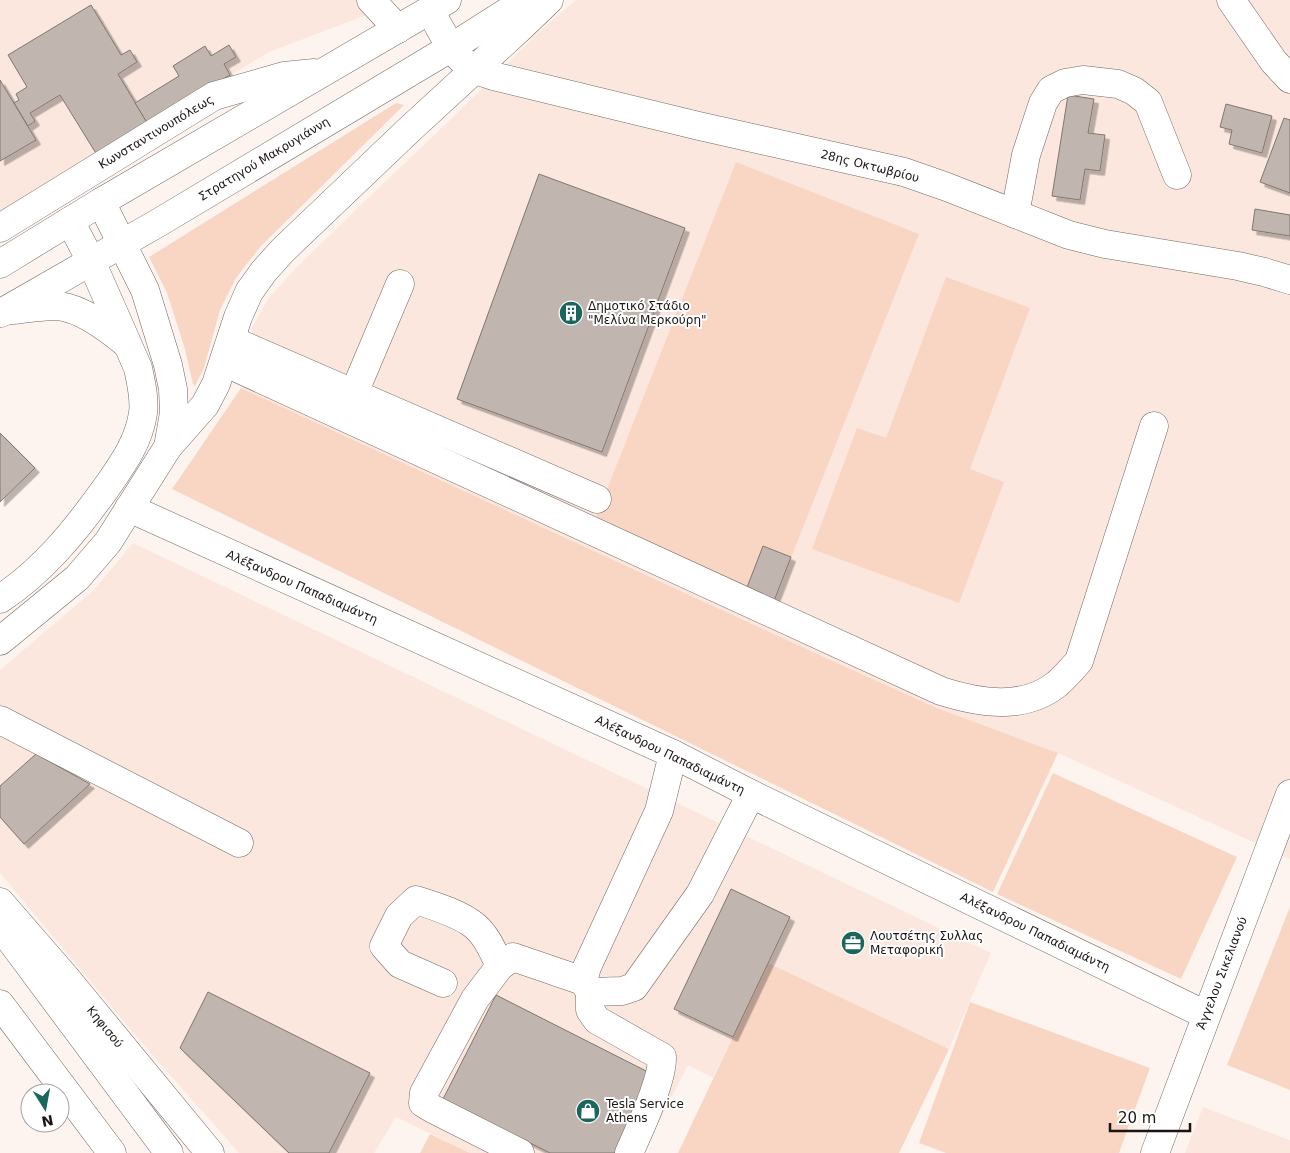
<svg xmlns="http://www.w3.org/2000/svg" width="1290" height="1153" font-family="'DejaVu Sans',sans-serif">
<defs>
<filter id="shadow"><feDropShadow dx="4.5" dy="4.5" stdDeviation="0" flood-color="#0004"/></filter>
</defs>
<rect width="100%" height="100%" fill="#fef4ef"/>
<g fill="#fbe7dd">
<polygon points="0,0 395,0 364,16 269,52 0,212"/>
<polygon points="576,0 1290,0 1290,859 1058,753 937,708 826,658 241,388 270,346 255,338 251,329 268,299 296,268 369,197 448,122 541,30"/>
<polygon points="133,543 991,953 949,1049 768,964 713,1078 688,1065 643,1153 470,1153 396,1117 374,1153 239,1153 135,1035 0,873 0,670 94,590"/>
<polygon points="1203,1107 1290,1140 1290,1153 1185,1153"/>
</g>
<g fill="#f9d6c4">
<polygon points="396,103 404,105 260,247 236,278 220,310 204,368 195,386 193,384 184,346 167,293 149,257"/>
<polygon points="736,162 919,234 774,601 591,530"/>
<polygon points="946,277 1030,308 970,469 1004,482 959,603 812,549 857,428 886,438"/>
<polygon points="241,388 826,658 937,708 1058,753 993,892 172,489"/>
<polygon points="1053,773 1237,857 1181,979 997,894"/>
<polygon points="1290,907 1290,1090 1227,1065"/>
<polygon points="768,963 949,1049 899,1153 678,1153"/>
<polygon points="970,1002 1150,1068 1119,1153 946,1153 919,1143"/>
<polygon points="430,1134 470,1153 420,1153"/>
</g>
<g fill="#c0b5af" stroke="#817671" filter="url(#shadow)">
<polygon points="91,5 121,55 130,50 137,62 118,74 148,124 97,155 60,95 30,113 35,121 28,126 14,103 19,100 16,94 27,87 8,55"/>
<polygon points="229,45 236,57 224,64 230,75 148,124 135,103 179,76 173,66 205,46 211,56"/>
<polygon points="0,80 36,140 0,161"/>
<polygon points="1068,95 1094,99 1088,133 1105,135 1100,171 1085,169 1080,200 1052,196"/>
<polygon points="1226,104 1272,116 1262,153 1229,144 1232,130 1220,127"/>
<polygon points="1284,118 1290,120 1290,193 1260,182"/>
<polygon points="539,174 685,228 602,452 457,399"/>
<polygon points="1255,209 1290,215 1290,236 1252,230"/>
<polygon points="0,433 35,468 0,502"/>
<polygon points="763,546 791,557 774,601 746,590"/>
<polygon points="36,754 90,784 24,844 0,817 0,786"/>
<polygon points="731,889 790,917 733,1037 674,1009"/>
<polygon points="208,992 370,1073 329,1153 289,1153 180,1048"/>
<polygon points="496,995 654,1075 616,1153 550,1153 443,1099"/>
</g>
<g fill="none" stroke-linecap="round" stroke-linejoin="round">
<g stroke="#736863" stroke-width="29">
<g id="minor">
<polyline points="371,0 398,29"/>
<polyline points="1231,0 1274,62 1290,79"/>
<path d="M 430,11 C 441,29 451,53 468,65 C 476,71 485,73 493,76 L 699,126 L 904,172 L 947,187 L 1069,235 L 1105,244 L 1238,266 L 1264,272 L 1290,280"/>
<polyline points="101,202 145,290 168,365 173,389 174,413 168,447"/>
<polyline points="1015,214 1026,155 1043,103 1051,90 1065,83 1083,80 1118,84 1134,91 1148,102 1177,175"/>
<polyline points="0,228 214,96 284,76 314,73"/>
<polyline points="0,264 101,202 447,0"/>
<polyline points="1,313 158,223 452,47 526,0"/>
<polyline points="231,340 597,499"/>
<path d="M 224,362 L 941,691 C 979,703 1023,711 1057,684 C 1065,677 1072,669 1079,661 L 1154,426"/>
<polyline points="354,393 400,284"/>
<polyline points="129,508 673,754 751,794 1206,1015"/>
<polyline points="0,641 77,578 108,542 168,447 205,405 216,384 238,317 249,292 264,271 283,250 411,128 522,26 549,0"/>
<polyline points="0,720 239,843"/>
<polyline points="673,754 659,811 587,967 583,981 590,992 622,991 634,987 700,894 751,794"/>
<polyline points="0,902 66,978 210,1153"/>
<path d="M 443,983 L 400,964 L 384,946 L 399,916 L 416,900 C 434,906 455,912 471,923 C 485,932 493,951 500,966"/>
<path d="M 590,992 L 590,1010 L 597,1020 L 662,1057 C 663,1080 639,1131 629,1153"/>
<polyline points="520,1153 433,1109 423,1103 424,1093 475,999 500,966 513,957 583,981"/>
<polyline points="1155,1153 1290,794"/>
</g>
</g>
<g stroke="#736863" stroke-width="29">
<g id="highway">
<path d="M 4,311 C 20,310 43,305 59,306 C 83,309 109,329 127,344"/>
<path d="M 0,599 C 43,571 76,530 106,488 C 122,465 139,442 143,413 C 145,399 141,382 138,368 L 91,261 L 70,221"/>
<polyline points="0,926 169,1153"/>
<polyline points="0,1004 112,1153"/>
</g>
</g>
<use href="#minor" stroke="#fff" stroke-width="28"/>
<use href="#highway" stroke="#fff" stroke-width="28"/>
</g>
<defs>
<g id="building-disc" transform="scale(1.25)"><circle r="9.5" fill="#1a655c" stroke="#fff"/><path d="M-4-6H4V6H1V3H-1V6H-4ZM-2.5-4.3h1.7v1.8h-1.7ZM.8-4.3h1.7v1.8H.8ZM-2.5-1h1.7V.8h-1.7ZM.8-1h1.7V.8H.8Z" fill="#fff"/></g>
<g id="office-disc" transform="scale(1.25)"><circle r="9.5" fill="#1a655c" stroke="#fff"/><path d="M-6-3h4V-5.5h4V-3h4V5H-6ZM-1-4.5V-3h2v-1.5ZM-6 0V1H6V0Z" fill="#fff"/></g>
<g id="shop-disc" transform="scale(1.25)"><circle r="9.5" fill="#1a655c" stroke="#fff"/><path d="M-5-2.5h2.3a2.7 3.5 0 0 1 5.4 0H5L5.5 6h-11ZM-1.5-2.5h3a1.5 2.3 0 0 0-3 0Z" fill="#fff"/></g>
</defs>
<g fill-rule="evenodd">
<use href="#building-disc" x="571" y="313"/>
<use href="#office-disc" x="853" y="943"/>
<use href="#shop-disc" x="588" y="1111"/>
</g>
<g text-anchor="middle" stroke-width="4" stroke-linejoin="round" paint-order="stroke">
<g font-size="12" fill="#1a1513" stroke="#fff">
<text transform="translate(156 132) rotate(-31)" y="4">Κωνσταντινουπόλεως</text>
<text transform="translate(264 159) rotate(-31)" y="4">Στρατηγού Μακρυγιάννη</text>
<text transform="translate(870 166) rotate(14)" y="4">28ης Οκτωβρίου</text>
<text transform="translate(302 587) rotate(24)" y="4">Αλέξανδρου Παπαδιαμάντη</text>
<text transform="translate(670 755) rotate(26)" y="4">Αλέξανδρου Παπαδιαμάντη</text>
<text transform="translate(1035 932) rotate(26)" y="4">Αλέξανδρου Παπαδιαμάντη</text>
<text transform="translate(1222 973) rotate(-69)" y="4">Άγγελου Σικελιανού</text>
<text transform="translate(105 1027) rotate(51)" y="4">Κηφισού</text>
</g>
<g font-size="12" fill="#1a1513" stroke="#fff" text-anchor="start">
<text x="588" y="310">Δημοτικό Στάδιο<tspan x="588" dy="14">"Μελίνα Μερκούρη"</tspan></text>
<text x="870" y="940">Λουτσέτης Συλλας<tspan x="870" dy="14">Μεταφορική</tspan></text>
<text x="606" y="1108">Tesla Service<tspan x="606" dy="14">Athens</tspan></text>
</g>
</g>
<g transform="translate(45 1108) rotate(169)"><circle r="24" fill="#ffffff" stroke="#a3a1a1"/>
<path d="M0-4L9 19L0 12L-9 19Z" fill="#1a655c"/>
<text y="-8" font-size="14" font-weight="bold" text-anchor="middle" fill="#1a1513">N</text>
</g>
<path d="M1110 1123v8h80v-8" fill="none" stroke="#1a1513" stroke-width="2.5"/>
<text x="1118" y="1123" font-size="15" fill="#1a1513" stroke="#ffffff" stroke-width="4" paint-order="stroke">20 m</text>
</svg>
